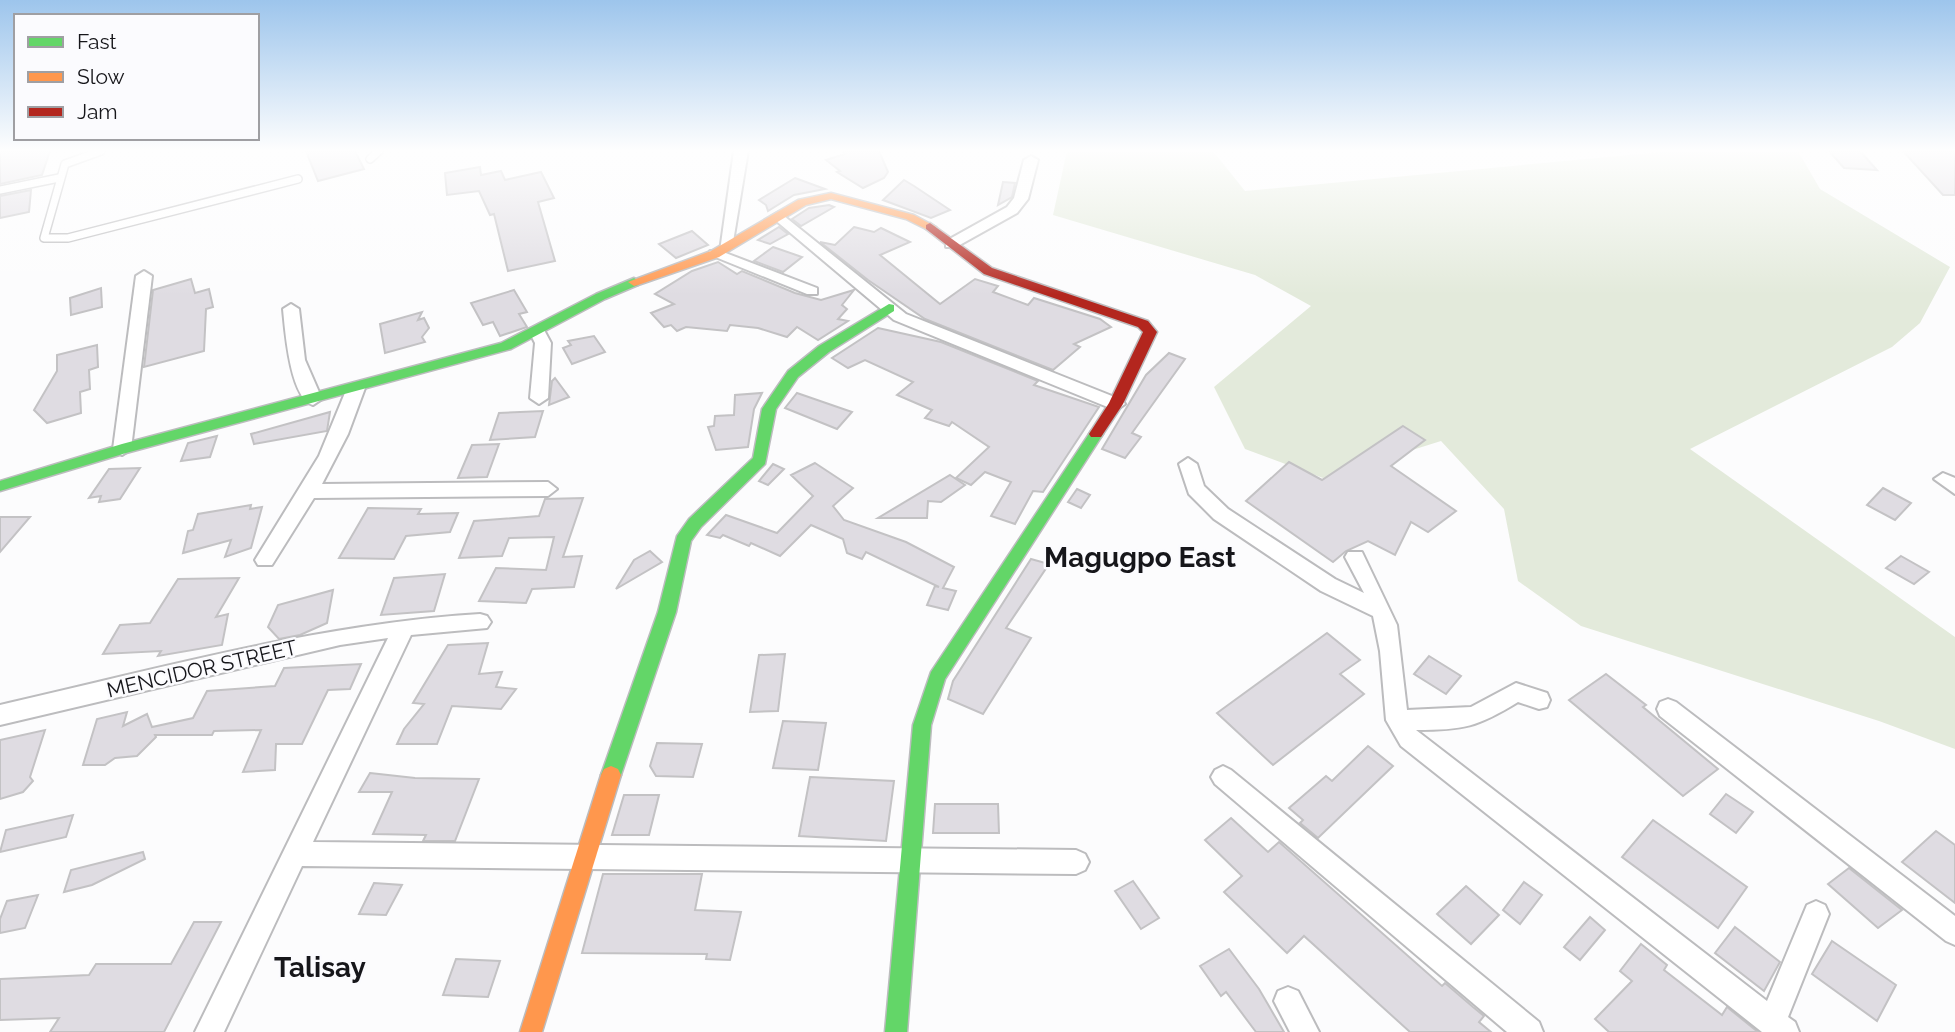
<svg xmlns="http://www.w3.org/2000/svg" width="1955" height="1032" font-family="Raleway,sans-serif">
<rect width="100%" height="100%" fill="#fcfcfd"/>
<polygon fill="#e3eadb" points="1067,151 1213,151 1245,191 1672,151 1798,151 1820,189 1950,267 1920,323 1892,347 1690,449 1955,637 1955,749 1879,721 1581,626 1518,581 1504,509 1441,441 1323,478 1245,449 1214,387 1311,306 1255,275 1053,215"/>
<g fill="#dfdce2" stroke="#c3c2c4" stroke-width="2">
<polygon points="0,151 50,151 42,175 0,184"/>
<polygon points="306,151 355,151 364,169 318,181"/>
<polygon points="843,151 879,151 888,172 884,178 863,188 837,172 840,171 826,160 845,154"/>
<polygon points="1829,151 1860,151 1877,170 1844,168"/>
<polygon points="1903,151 1955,151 1955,195 1943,195"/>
<polygon points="480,167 481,175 501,171 505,180 541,172 554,198 538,202 555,261 508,271 494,214 490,215 479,191 447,195 445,173"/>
<polygon points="795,178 825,189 794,195 768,211 766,205 759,200"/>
<polygon points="904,180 914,186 950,210 931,218 883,200"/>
<polygon points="1003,182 1015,183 1012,197 998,205"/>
<polygon points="31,190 29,212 0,218 0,196"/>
<polygon points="829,205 834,207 801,226 792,219 809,208"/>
<polygon points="779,227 788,234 770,244 758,240"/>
<polygon points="854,227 874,232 881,228 910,242 880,255 940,304 975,279 998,286 993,292 1028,305 1034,298 1100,319 1111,327 1074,344 1080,347 1053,370 925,319 868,280 820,242 835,245"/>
<polygon points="692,231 708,245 676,258 659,244"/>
<polygon points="773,247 802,257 783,272 754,261"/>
<polygon points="718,262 737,274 742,271 795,293 821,300 854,290 842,305 847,309 838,319 848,321 818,340 797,327 787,337 758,328 730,325 727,331 686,327 677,331 671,325 664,327 651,313 674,304 655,294 692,271"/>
<polygon points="191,279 195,293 209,289 213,307 206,309 204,351 144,367 153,290"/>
<polygon points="101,288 102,307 71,315 70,298"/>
<polygon points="514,290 527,312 519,314 527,327 500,336 493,322 483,325 471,303"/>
<polygon points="422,312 418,320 424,318 429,328 422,337 425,342 385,353 380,324"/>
<polygon points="878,328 941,342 1038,381 1034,385 1099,407 1043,492 1033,491 1015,524 991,516 1011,482 985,472 971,485 956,478 989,447 952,422 949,426 925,418 932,410 897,395 913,382 865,360 848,368 832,358"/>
<polygon points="594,336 605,352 572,364 563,348 571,345 568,341"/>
<polygon points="97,345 98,367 89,370 90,389 80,392 81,413 47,423 34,410 57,371 57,355"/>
<polygon points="1169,353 1185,359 1132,433 1141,437 1125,458 1102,449 1146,375"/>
<polygon points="555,378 569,397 549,405 552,381"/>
<polygon points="762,393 754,409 748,447 716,450 708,427 714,426 715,416 734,415 735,395"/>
<polygon points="797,393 852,412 837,429 785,408"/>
<polygon points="543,411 535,437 490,440 499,413"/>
<polygon points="330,412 327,431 254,444 251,434"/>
<polygon points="1403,426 1425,440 1391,466 1456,511 1428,532 1411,522 1395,555 1368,541 1346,551 1333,562 1246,501 1289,462 1322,480"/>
<polygon points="217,436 210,457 181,461 188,443"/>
<polygon points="499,444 487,477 458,478 472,445"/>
<polygon points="815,463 853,488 833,506 844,520 906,542 954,567 943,588 956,591 948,610 927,605 935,586 939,587 866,552 862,559 847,553 843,539 811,525 780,556 751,543 749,546 723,535 720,538 707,535 726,515 777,533 813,496 791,475"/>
<polygon points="773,464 784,469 768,485 759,481"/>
<polygon points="140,468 120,499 99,502 101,496 89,498 109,469"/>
<polygon points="950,475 965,485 941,502 928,501 927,518 878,518"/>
<polygon points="1883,488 1911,503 1895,520 1867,505"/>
<polygon points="1077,489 1090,495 1081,508 1068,502"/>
<polygon points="583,498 563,557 582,556 574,587 532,589 526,603 479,601 496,568 546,570 554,537 509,538 502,556 459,558 474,521 539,516 545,499"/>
<polygon points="251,505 250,509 262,507 251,548 225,557 231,540 183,553 188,531 193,530 198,514"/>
<polygon points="368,508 421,509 418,514 458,513 450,532 406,536 394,559 339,558"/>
<polygon points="0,517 30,517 0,552"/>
<polygon points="650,551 662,562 616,589 634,560"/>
<polygon points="1901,556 1929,572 1914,584 1886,568"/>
<polygon points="1031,559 1049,564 1006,628 1031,638 983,714 948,699 953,681"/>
<polygon points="445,574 434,611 381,615 394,578"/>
<polygon points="239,578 216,617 228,614 222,645 158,656 161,651 103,654 120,625 150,623 178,579"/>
<polygon points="333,590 327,623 300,635 279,639 268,627 278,605"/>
<polygon points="1327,633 1360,660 1340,674 1364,694 1273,765 1217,713"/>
<polygon points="488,643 479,674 502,672 496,687 516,689 501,709 452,706 437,744 397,744 404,729 424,704 413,703 448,645"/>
<polygon points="785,654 778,711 750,712 759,655"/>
<polygon points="1429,656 1461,676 1446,694 1414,674"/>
<polygon points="361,664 350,689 328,690 302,744 276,744 275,770 243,772 261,730 214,731 212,735 155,735 156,737 137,756 115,758 105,765 83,765 97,719 127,712 123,726 147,714 152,727 193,718 207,691 275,686 284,668"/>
<polygon points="1606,674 1646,705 1643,707 1718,769 1683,796 1569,700"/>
<polygon points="783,721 826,723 818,770 773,768"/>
<polygon points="45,730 30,777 33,781 23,792 0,799 0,740"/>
<polygon points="657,743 702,744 693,777 656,776 650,766"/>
<polygon points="1368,746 1393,766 1318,838 1300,823 1303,820 1289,808 1326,776 1332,781"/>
<polygon points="370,773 415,778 479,779 455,841 423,841 426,835 373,834 392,792 359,792"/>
<polygon points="810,777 894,781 886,841 799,836"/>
<polygon points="1726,794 1753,812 1736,833 1710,814"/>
<polygon points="624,795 659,795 649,835 612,835"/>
<polygon points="935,804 998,804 999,833 933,833"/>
<polygon points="73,815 66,837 0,852 6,830"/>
<polygon points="1231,818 1268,852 1279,842 1442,986 1445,983 1473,1007 1484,1016 1479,1022 1491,1032 1410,1032 1304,936 1287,953 1224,892 1242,876 1205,840"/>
<polygon points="1653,820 1747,887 1718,928 1622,857"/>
<polygon points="1936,831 1955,845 1955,903 1902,862"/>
<polygon points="143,852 145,859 92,885 64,892 71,870"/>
<polygon points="1849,868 1902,910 1878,928 1828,884"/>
<polygon points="603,874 702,874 695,910 741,912 730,960 706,959 707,954 582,953"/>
<polygon points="1133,881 1159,918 1141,929 1115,891"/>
<polygon points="1524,882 1542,895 1520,924 1503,910"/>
<polygon points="374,883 402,885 386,915 359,914"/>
<polygon points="1466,886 1499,915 1471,944 1437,914"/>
<polygon points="38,895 25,928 0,933 0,919 7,901"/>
<polygon points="1590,917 1605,930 1580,960 1564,947"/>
<polygon points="194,922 221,922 164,1032 50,1032 59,1018 0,1020 0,979 89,975 96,964 171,964"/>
<polygon points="1735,927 1780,962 1764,991 1715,953"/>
<polygon points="1832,941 1896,985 1877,1021 1812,974"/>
<polygon points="1641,944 1667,965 1664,970 1722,1015 1727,1007 1758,1032 1609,1032 1595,1019 1632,981 1620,971"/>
<polygon points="1229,949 1259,989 1284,1032 1256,1032 1226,992 1221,996 1200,966"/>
<polygon points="456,959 500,961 488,997 443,995"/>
</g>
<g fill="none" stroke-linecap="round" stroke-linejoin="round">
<g stroke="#bcbcbe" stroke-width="10">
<g id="lane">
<polyline points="101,151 65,164 44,238 68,238 298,179"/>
<polyline points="370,159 379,151"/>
<polyline points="0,190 59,178"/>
</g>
</g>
<g stroke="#bcbcbe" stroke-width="4">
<g id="street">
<polygon points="734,151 748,151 732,248 723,252 817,288 817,294 807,294 708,254 710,251 720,251"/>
<polygon points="1031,156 1038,160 1028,199 1017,213 956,247 946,247 946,241 1007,207 1014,198 1024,160"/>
<polygon points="779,212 906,314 1122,400 1125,404 1116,410 1110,408 894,320 774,219 772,216"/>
<polygon points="144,271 152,276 131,449 122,455 113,449 136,276"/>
<path d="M 291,304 L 299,309 L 305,360 L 322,399 L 313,405 C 290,399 285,329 283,309 Z"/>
<polygon points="538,328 544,330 551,343 548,398 539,404 530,398 535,343 530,333"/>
<polygon points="356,383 365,388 348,434 322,484 548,482 557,489 548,496 314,498 272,565 258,565 255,560 319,456 347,388"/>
<path d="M 1188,458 L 1197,464 L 1204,486 L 1228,509 L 1335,579 L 1364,593 L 1345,557 L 1348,552 L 1362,552 L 1397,625 L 1407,710 L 1471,707 L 1516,683 L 1547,693 L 1550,700 L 1547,707 L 1539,709 L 1518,702 C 1477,727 1464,730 1416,730 L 1767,1001 L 1807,905 L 1816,901 L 1825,905 L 1829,914 L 1788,1017 L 1795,1022 L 1799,1032 L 1762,1032 L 1401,746 L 1386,720 L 1380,651 L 1373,616 L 1321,591 L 1214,519 L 1189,494 L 1179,464 Z"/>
<polygon points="1943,473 1955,478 1955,494 1934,479"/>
<path d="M 480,614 L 487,616 L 491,622 L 487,628 L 411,635 L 313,842 L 1076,850 L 1085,854 L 1089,862 L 1085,870 L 1076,874 L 302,866 L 224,1032 L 195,1032 L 388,638 L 340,645 L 0,725 L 0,705 C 159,669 317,624 480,614 Z"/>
<polygon points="1668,699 1676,702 1955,916 1955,945 1946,941 1660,716 1657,709 1660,702"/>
<polygon points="1223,766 1231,770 1539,1022 1543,1032 1507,1032 1215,784 1211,777 1215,770"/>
<polygon points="1288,987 1298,991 1319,1032 1290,1032 1274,1001 1278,991"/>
</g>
</g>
<g stroke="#bcbcbe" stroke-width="3">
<g id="fast">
<polygon points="634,278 640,282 638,285 605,299 511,349 126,453 0,491 0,481 122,444 501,343 596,294"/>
<polygon points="889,304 894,305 894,311 829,352 798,377 776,409 765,464 701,527 691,541 676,612 621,775 618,781 611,784 604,781 601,775 658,612 677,536 689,519 753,458 762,409 788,371 819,346"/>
<polygon points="1096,429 1103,434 945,679 931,725 907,1032 885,1032 913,725 931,672 1091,431"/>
</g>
</g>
<g stroke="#bcbcbe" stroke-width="3">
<g id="slow">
<polygon points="831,193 914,215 936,227 934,229 926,229 906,219 831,199 806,205 719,257 638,285 634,286 628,282 711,251 798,200"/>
<polygon points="611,766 618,769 621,775 542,1032 520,1032 601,775 604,769"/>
</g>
</g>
<g stroke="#bcbcbe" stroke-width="3">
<polygon id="jam" points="930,223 992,268 1148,321 1157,332 1123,404 1101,437 1091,437 1089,434 1109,403 1143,332 1138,327 984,274 926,229 926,225"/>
</g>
<use href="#lane" stroke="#fff" stroke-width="7"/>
<use href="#street" fill="#fff" fill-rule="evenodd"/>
<use href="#fast" fill="#63d668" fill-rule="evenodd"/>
<use href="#slow" fill="#ff974d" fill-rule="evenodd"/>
<use href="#jam" fill="#b3261e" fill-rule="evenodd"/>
</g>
<linearGradient id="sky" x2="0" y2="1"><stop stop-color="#9dc5ec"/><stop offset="0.51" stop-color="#fefefe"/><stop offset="1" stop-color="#fefefe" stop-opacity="0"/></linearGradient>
<rect width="1955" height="295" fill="url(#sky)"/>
<g text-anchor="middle" stroke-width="5" stroke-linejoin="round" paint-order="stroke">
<g font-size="21" fill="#16161a" stroke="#fbfbfe">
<text transform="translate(202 669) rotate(-13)" y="7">MENCIDOR STREET</text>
</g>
<g font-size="28" font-weight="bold" fill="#16161a" stroke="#fbfbfe">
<text x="1140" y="567">Magugpo East</text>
</g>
<g font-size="28" font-weight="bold" fill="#16161a" stroke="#fbfbfe">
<text x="320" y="977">Talisay</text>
</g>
</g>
<rect x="14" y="14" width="245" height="126" fill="#fbfbfe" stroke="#9f9fa3" stroke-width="2"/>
<rect x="28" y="37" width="35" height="10" fill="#63d668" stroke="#9f9fa3" stroke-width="2"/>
<text x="77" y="49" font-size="21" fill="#16161a">Fast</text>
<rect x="28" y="72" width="35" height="10" fill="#ff974d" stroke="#9f9fa3" stroke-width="2"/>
<text x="77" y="84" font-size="21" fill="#16161a">Slow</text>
<rect x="28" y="107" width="35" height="10" fill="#b3261e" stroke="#9f9fa3" stroke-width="2"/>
<text x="77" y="119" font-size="21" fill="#16161a">Jam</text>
</svg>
